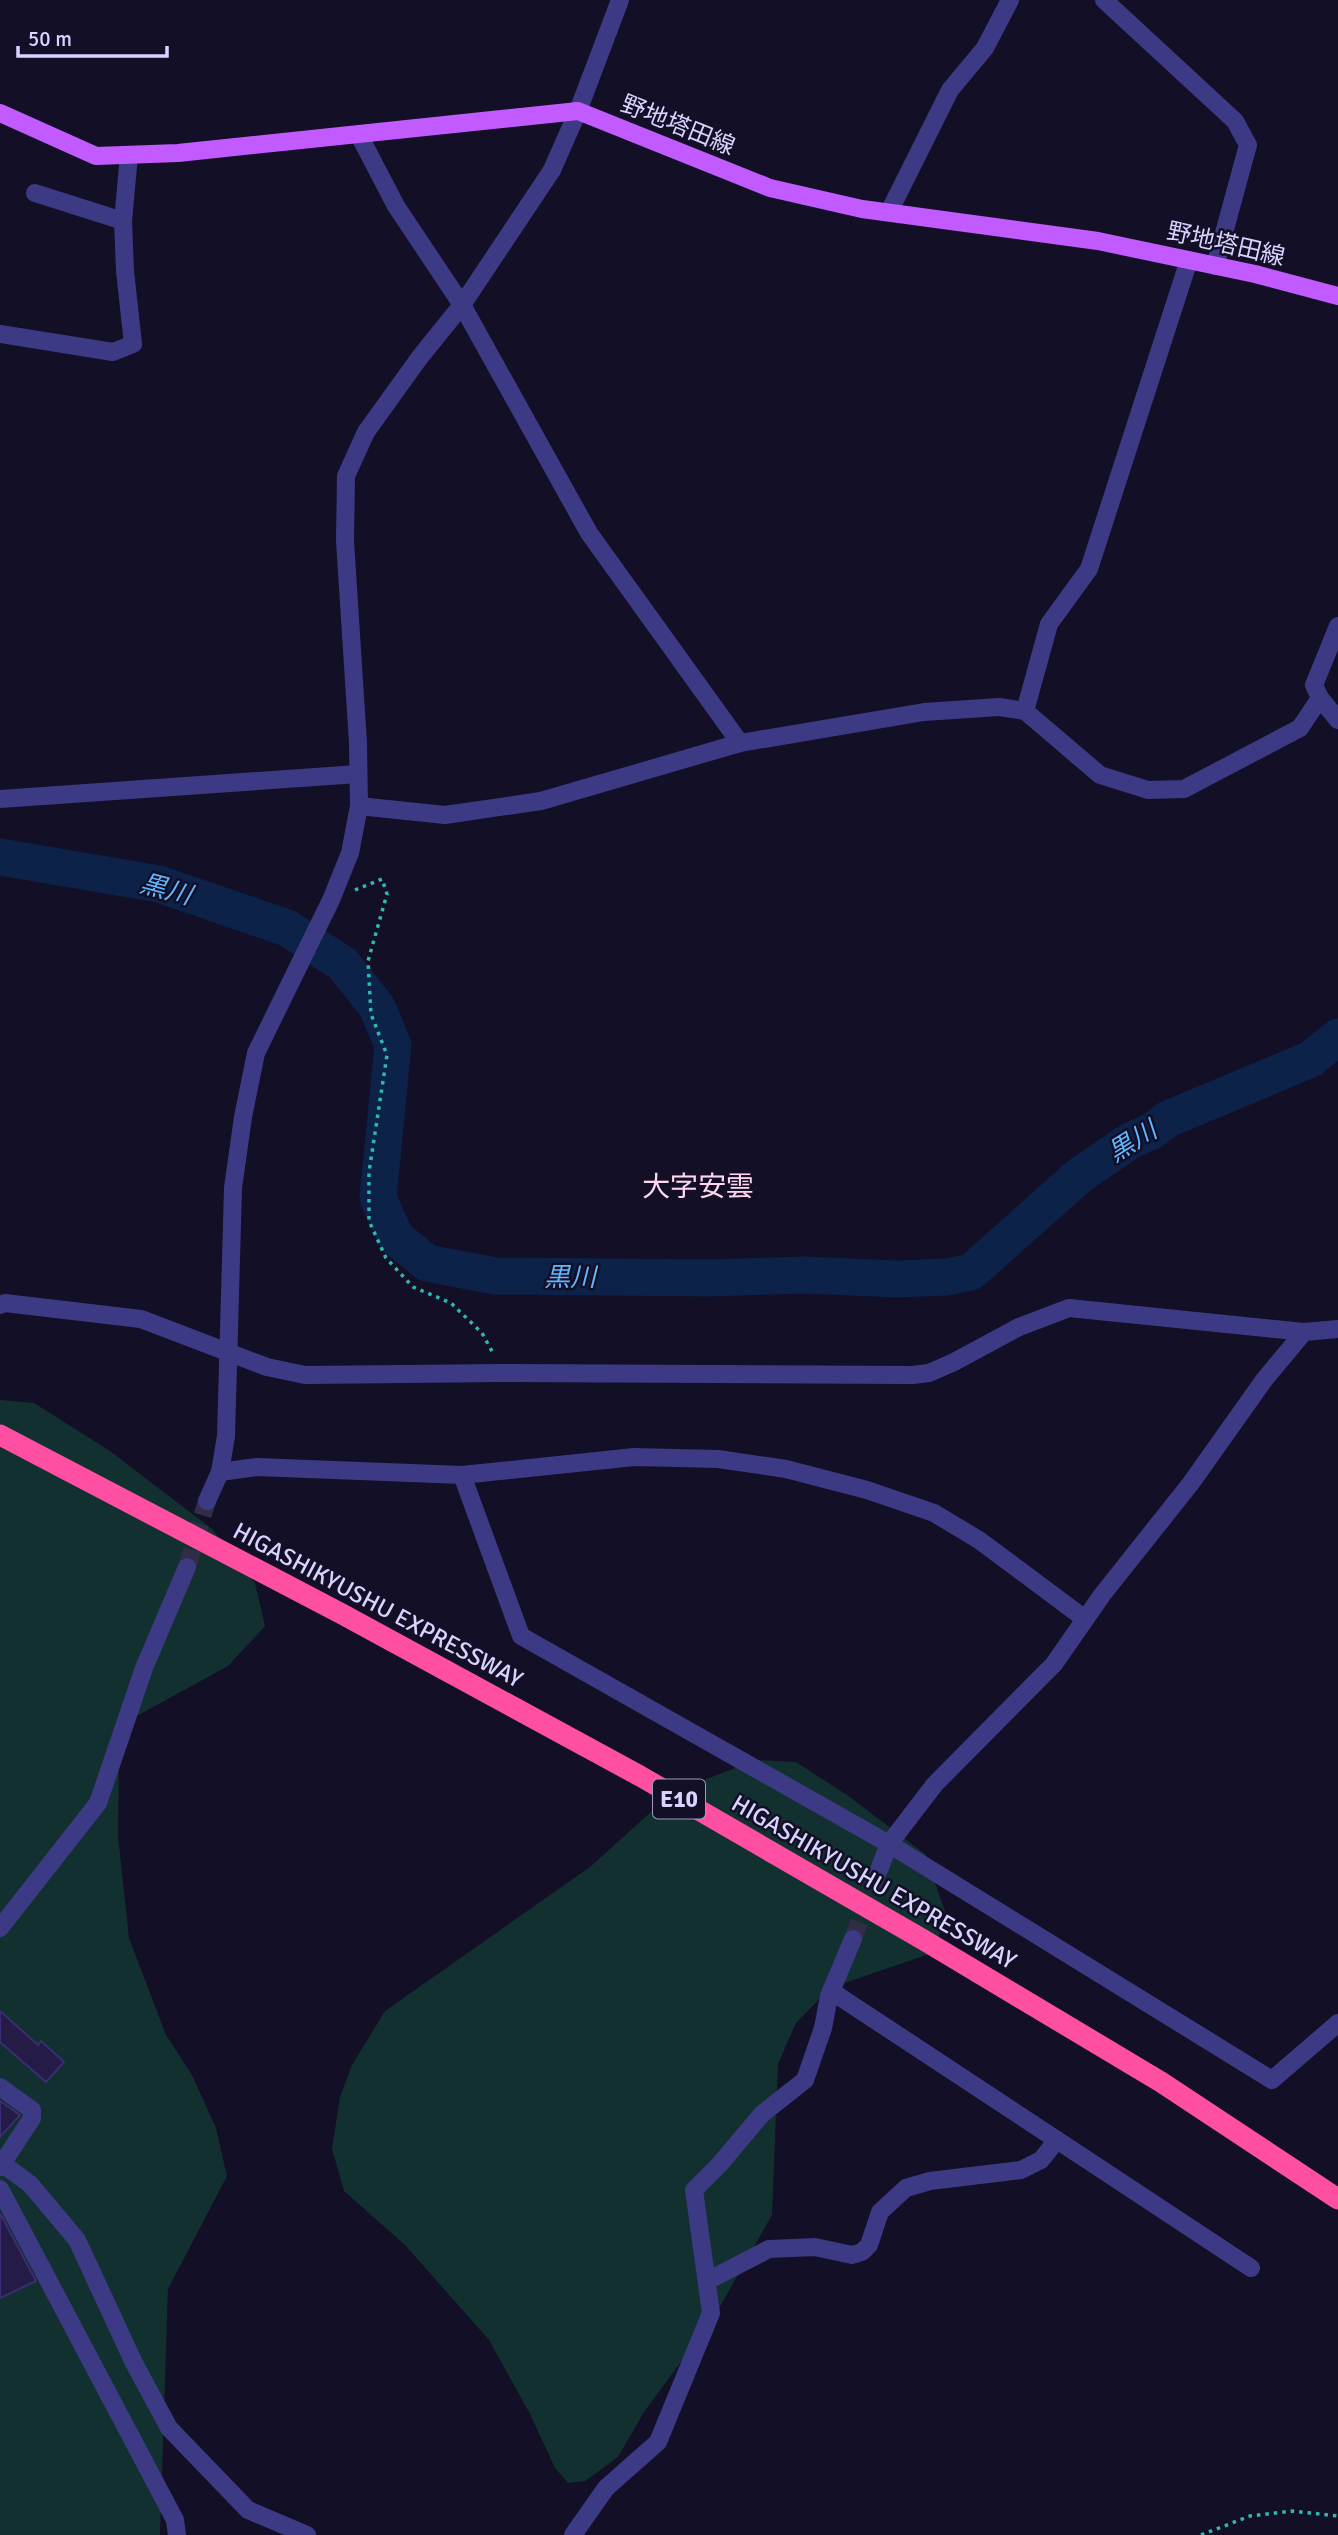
<svg xmlns="http://www.w3.org/2000/svg" width="1338" height="2535" font-family="Signika,'Noto Sans JP',sans-serif">
<rect width="100%" height="100%" fill="#130f26"/>
<g fill="#12302f">
<polygon points="0,1400 34,1403 110,1451 212,1529 255,1583 265,1626 228,1666 133,1718 119,1758 118,1836 129,1938 166,2035 192,2075 216,2128 227,2176 168,2289 160,2535 0,2535"/>
<polygon points="756,1760 796,1762 847,1795 925,1854 947,1917 932,1953 830,1988 796,2023 778,2064 772,2215 714,2317 644,2412 618,2457 585,2481 568,2483 555,2468 530,2414 489,2340 405,2245 344,2191 332,2149 340,2097 352,2065 385,2011 590,1867 673,1792"/>
</g>
<g fill="none" stroke-linecap="round" stroke-linejoin="round">
<polyline stroke="#0c2248" stroke-width="37" points="0,857 159,884 287,928 343,964 377,1007 393,1045 378,1198 396,1238 427,1263 495,1276 709,1278 805,1275 898,1279 947,1277 971,1272 1080,1175 1130,1141 1152,1131 1168,1119 1311,1059 1338,1037"/>
</g>
<g fill="#241b47" stroke="#3b2d73" stroke-width="2">
<polygon points="0,2011 38,2045 41,2041 64,2062 46,2082 0,2042"/>
<polygon points="0,2101 20,2115 0,2137"/>
<polygon points="0,2213 36,2281 0,2298"/>
</g>
<g fill="none" stroke-linecap="round" stroke-linejoin="round">
<g stroke="#312d47" stroke-width="18" stroke-dasharray="18 9" stroke-linecap="butt">
<polyline points="187,1567 207,1501"/>
<polyline points="853,1939 879,1870"/>
</g>
<g stroke="#2fb8b0" stroke-width="3.5" stroke-dasharray="3.5 5" stroke-linecap="butt">
<polyline points="355,890 382,879 387,894 368,961 371,1014 387,1055 369,1172 369,1221 386,1258 413,1287 451,1303 482,1333 494,1355"/>
<polyline points="1201,2535 1250,2516 1292,2511 1338,2516"/>
</g>
<g stroke="#3d3a85" stroke-width="18">
<polyline points="1104,0 1235,121 1248,145 1215,266"/>
<polyline points="359,135 396,206 462,305 589,533 740,743"/>
<polyline points="35,193 123,221 129,155"/>
<polyline points="889,212 950,90 985,48 1010,0"/>
<polyline points="0,334 113,352 133,344 125,271 123,221"/>
<polyline points="1338,626 1314,685 1320,698 1338,720"/>
<polyline points="1025,711 1049,624 1089,569 1189,260"/>
<polyline points="0,799 358,774"/>
<polyline points="359,806 445,815 541,801 740,743 924,712 999,707 1025,711 1100,775 1148,790 1184,789 1300,728 1320,698"/>
<polyline points="0,1305 5,1303 141,1319 267,1367 305,1375 503,1373 913,1375 929,1373 954,1362 1019,1327 1069,1308 1304,1332 1338,1329"/>
<polyline points="220,1472 257,1467 462,1475 634,1457 718,1459 786,1469 867,1490 934,1513 979,1540 1085,1619"/>
<polyline points="462,1475 521,1636 889,1844 1272,2080 1338,2023"/>
<polyline points="207,1501 220,1472 226,1436 233,1188 243,1117 256,1053 331,900 350,853 359,806 358,743 345,541 346,476 366,432 420,357 462,305 552,170 578,111 620,0"/>
<polyline points="879,1870 889,1844 935,1784 1054,1664 1102,1595 1191,1483 1264,1380 1304,1332"/>
<polyline points="0,1928 98,1803 144,1668 187,1567"/>
<polyline points="831,1991 1251,2268"/>
<polyline points="0,2087 32,2110 32,2118 0,2167"/>
<polyline points="0,2162 30,2184 77,2240 134,2363 169,2428 248,2510 307,2535"/>
<polyline points="0,2189 175,2520 177,2535"/>
<polyline points="707,2281 769,2249 815,2247 852,2255 862,2252 869,2245 880,2212 906,2188 930,2181 1021,2170 1041,2160 1057,2140"/>
<polyline points="573,2535 606,2488 658,2442 711,2313 694,2190 719,2165 762,2114 805,2080 823,2028 829,1996 853,1939"/>
</g>
<polyline stroke="#c25bff" stroke-width="18" points="0,113 96,156 178,153 578,111 770,188 862,209 1098,241 1255,274 1338,296"/>
<polyline stroke="#ff4fa3" stroke-width="21" points="0,1435 342,1614 640,1776 922,1939 1161,2082 1338,2199"/>
</g>
<g text-anchor="middle" stroke-width="5" stroke-linejoin="round" paint-order="stroke">
<rect fill="#130f26" stroke="#9e99be" stroke-width="2" x="653" y="1779.5" width="52" height="39" rx="5"/>
<g font-size="23" font-weight="bold" fill="#d9d4ff">
<text x="679" y="1807">E10</text>
</g>
<g font-size="24" fill="#d9d4ff" stroke="#130f26">
<text transform="translate(678 125) rotate(22)" y="8">野地塔田線</text>
<text transform="translate(1226 244) rotate(13)" y="8">野地塔田線</text>
<text transform="translate(378 1605) rotate(28)" y="8">HIGASHIKYUSHU EXPRESSWAY</text>
<text transform="translate(874 1882) rotate(30)" y="8">HIGASHIKYUSHU EXPRESSWAY</text>
</g>
<g font-size="26" font-style="italic" fill="#62b6ff" stroke="#130f26">
<text transform="translate(166 889) rotate(15)" y="9">黒川</text>
<text transform="translate(1132 1141) rotate(-32)" y="9">黒川</text>
<text x="570" y="1286">黒川</text>
</g>
<g font-size="28" fill="#ffd6f0" stroke="#130f26">
<text x="698" y="1196">大字安雲</text>
</g>
</g>
<path d="M18 46v10h149v-10" fill="none" stroke="#d9d4ff" stroke-width="3.5"/>
<text x="28" y="46" font-size="21" fill="#d9d4ff" stroke="#130f26" stroke-width="5" paint-order="stroke">50 m</text>
</svg>
